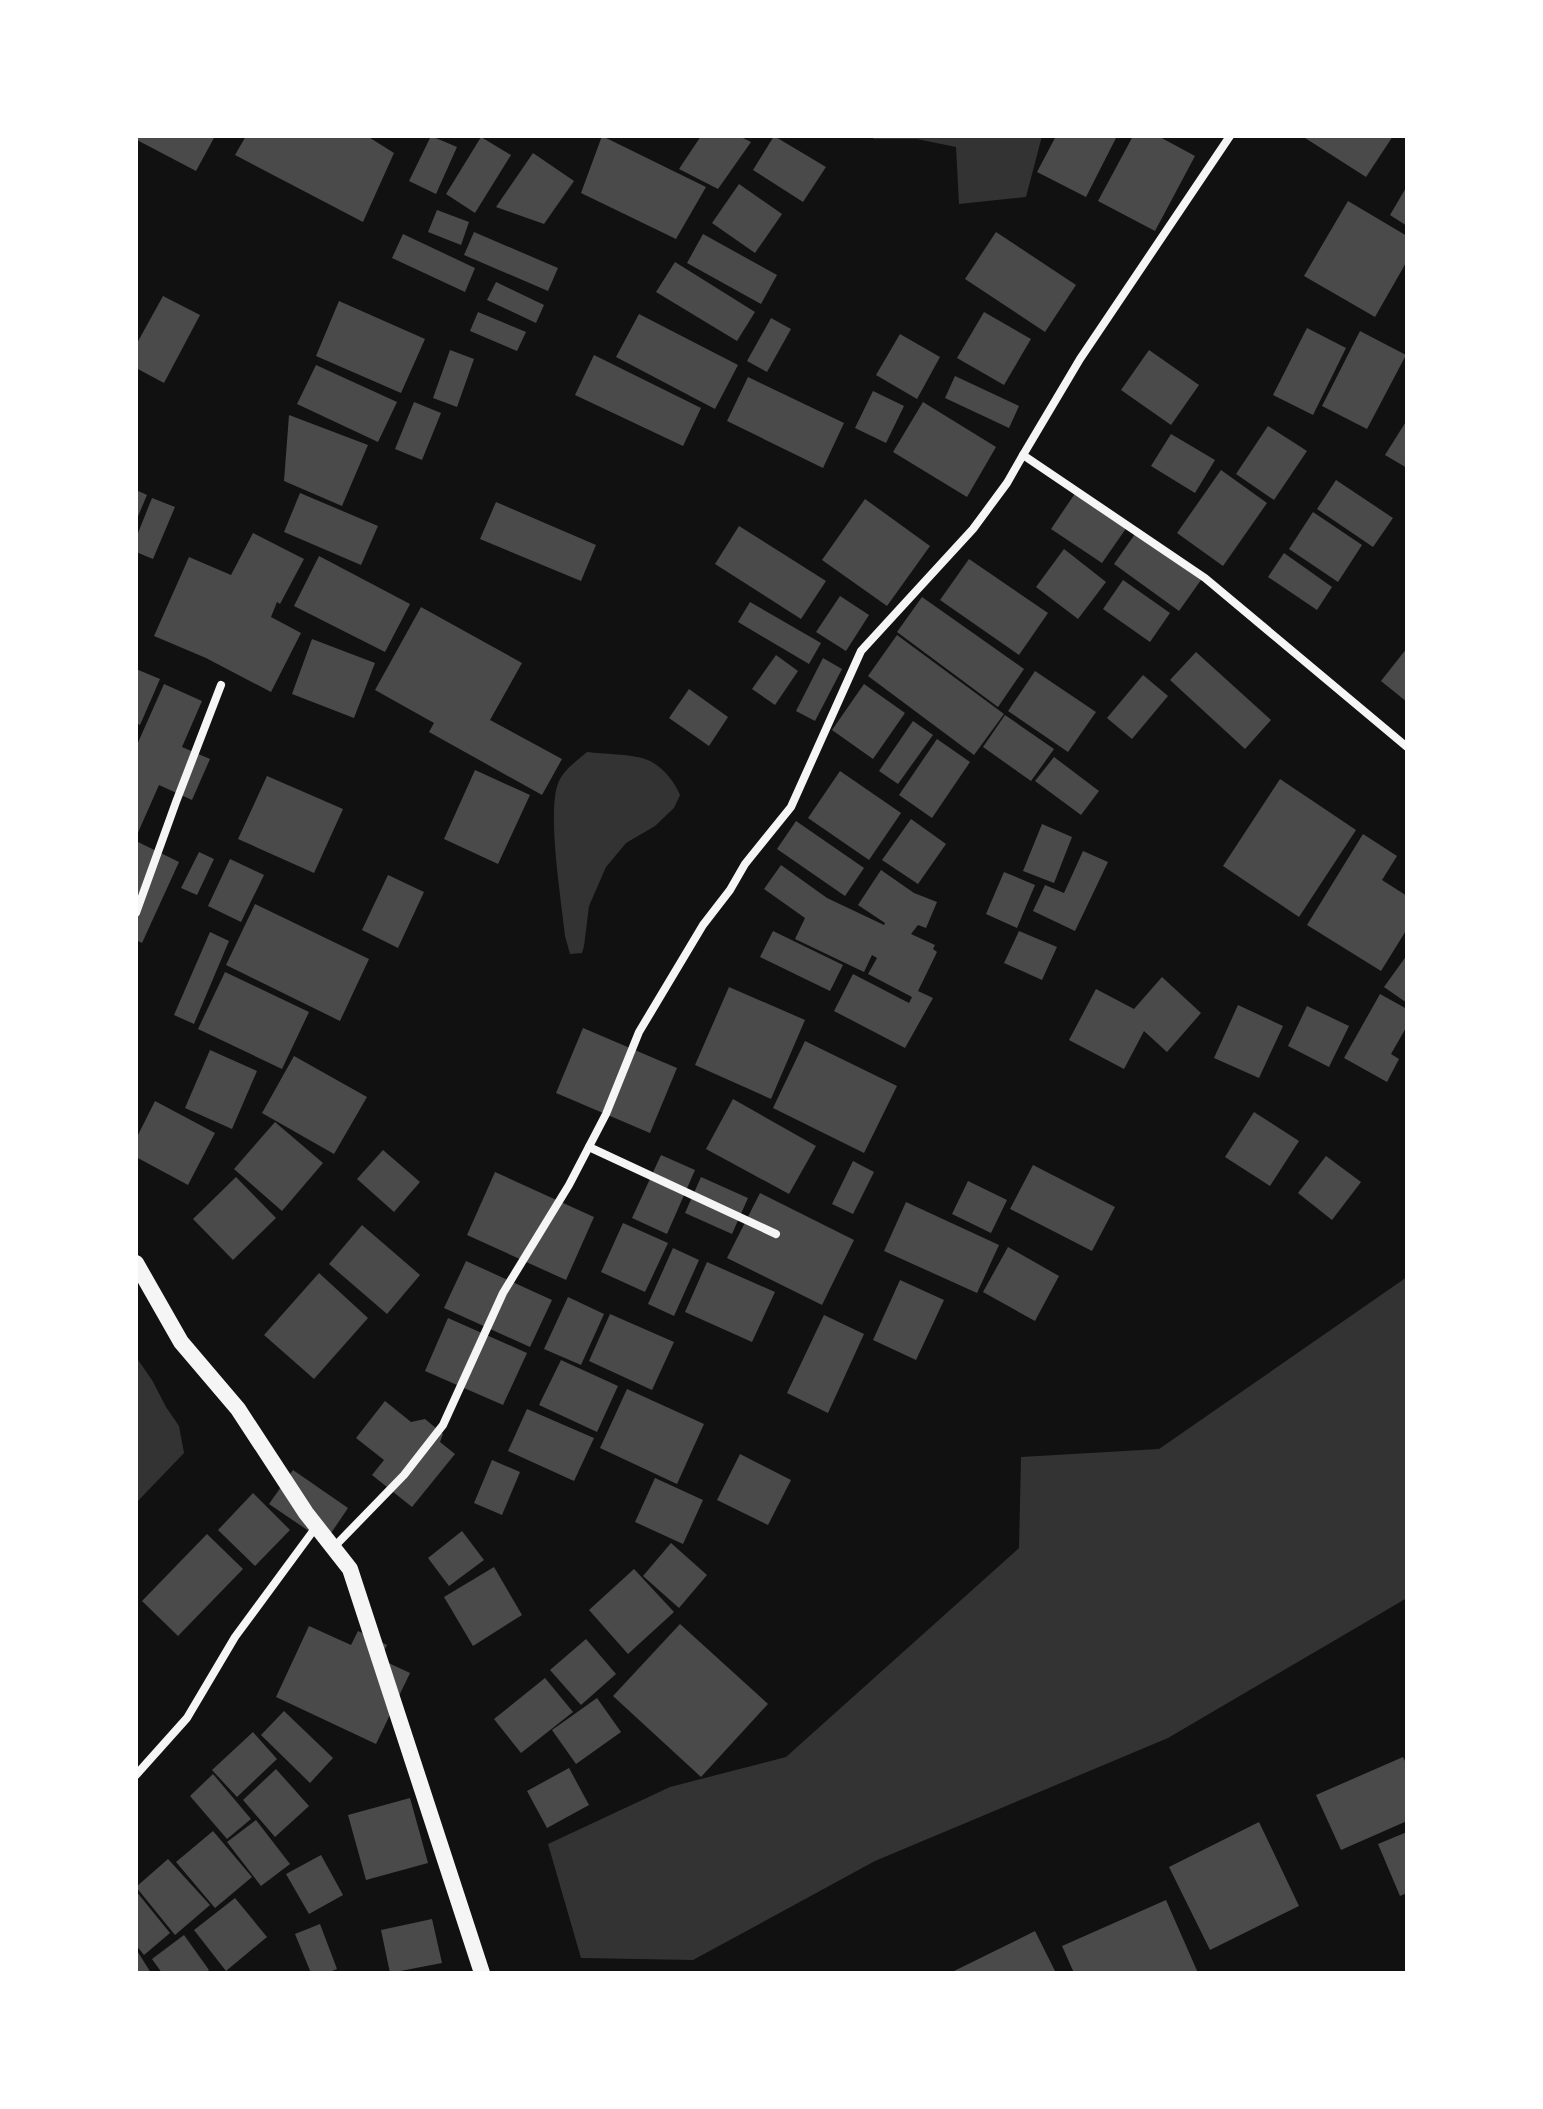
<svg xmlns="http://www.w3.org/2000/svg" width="1543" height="2109" font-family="Montserrat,sans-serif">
<rect width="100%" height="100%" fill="#111"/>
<g fill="#333">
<polygon points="874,136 1042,136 1026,197 959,204 956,147 917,139 873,139"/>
<path d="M 587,752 C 602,754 630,754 645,759 C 660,764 674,780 680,795 L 674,808 L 655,826 L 626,843 L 606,867 L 589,906 L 584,946 L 582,953 L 570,954 L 565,936 C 562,904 545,805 560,779 C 566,768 577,761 587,752 Z"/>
<polygon points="1407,1277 1407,1598 1168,1738 875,1861 693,1960 581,1958 548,1844 670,1787 786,1757 1019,1548 1021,1457 1159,1449"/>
<polygon points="136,1357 152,1380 166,1407 179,1426 184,1453 136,1503"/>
</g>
<g fill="#4a4a4a">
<polygon points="139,136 215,136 196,171 137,140"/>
<polygon points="246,136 367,136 394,153 363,222 235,155"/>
<polygon points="431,136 457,147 436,194 409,181"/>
<polygon points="602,136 706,187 676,239 581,193"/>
<polygon points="701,136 739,136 751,142 718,189 679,169"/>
<polygon points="774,136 826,167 803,202 753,170"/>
<polygon points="1056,136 1117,136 1086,197 1037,172"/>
<polygon points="1133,136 1158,136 1195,156 1155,231 1098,201"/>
<polygon points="1302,136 1393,136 1366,177"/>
<polygon points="481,137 511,155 475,213 446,194"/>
<polygon points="533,153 574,181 544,224 496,207"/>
<polygon points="739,184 782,214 755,253 712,223"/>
<polygon points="1407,186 1407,226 1390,215"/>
<polygon points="1348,201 1407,236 1407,261 1375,317 1304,276"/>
<polygon points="437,210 469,222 461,245 428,232"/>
<polygon points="474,232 558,268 548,291 464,255"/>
<polygon points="996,232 1076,285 1045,332 965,279"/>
<polygon points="403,234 475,268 465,292 392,258"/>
<polygon points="703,234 777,275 761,304 687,263"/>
<polygon points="675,262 755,312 737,341 656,292"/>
<polygon points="496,282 544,305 536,323 487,300"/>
<polygon points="163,296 200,315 164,383 136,368 136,345"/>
<polygon points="339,301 425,339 401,393 316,356"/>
<polygon points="478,312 526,332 517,351 470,331"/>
<polygon points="984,312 1031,339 1004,385 957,358"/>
<polygon points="639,314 738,365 715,409 616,357"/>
<polygon points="771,318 791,329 767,372 747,361"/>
<polygon points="1307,328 1346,348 1313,415 1273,395"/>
<polygon points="1360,331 1406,355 1367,429 1322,406"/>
<polygon points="900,334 940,357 917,399 876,375"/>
<polygon points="450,350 474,359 457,407 433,398"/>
<polygon points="1149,350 1199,385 1171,425 1121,390"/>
<polygon points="594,355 701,408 683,446 575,395"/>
<polygon points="316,365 397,402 378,442 297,404"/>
<polygon points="955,376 1019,406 1009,428 945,398"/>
<polygon points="748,377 844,423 823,468 727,421"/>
<polygon points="873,391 904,406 886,443 855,428"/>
<polygon points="414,402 441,413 422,460 395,449"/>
<polygon points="923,402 996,447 967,497 893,452"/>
<polygon points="289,415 368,445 342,506 284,481"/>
<polygon points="1407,420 1407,468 1385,455"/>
<polygon points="1268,426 1307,451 1274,500 1236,474"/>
<polygon points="1171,434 1215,460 1195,493 1151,466"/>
<polygon points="1221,470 1267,503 1223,566 1177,533"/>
<polygon points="1336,480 1393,518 1373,547 1317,509"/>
<polygon points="136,490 147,495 136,521"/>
<polygon points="1076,492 1127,527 1102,563 1051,529"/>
<polygon points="300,493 378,526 361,565 284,532"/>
<polygon points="152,498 175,507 153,559 136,552 136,538"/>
<polygon points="865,499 930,546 887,606 822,560"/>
<polygon points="496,502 596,545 581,581 480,539"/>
<polygon points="1313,512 1362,545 1338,582 1289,549"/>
<polygon points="739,526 826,581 801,619 715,564"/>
<polygon points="253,533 304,559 280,604 277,602 271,617 301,633 271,692 206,658 154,636 189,557 231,575"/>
<polygon points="1135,534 1201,580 1179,611 1114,564"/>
<polygon points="1064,549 1106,582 1078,619 1036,587"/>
<polygon points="1284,553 1332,587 1317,610 1268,577"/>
<polygon points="319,556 410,604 385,652 294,606"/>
<polygon points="969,559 1048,613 1019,655 940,600"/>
<polygon points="1123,580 1170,613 1150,642 1103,609"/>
<polygon points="840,596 869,615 846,651 816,632"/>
<polygon points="922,597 1024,669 998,707 897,632"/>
<polygon points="750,602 821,643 809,664 738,622"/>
<polygon points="421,607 522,663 490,720 562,759 542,795 429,732 434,723 375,690"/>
<polygon points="897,635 1004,714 974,755 868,676"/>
<polygon points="312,639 375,663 354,718 292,694"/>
<polygon points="1407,648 1407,702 1381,681"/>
<polygon points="1196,652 1271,720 1245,749 1170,680"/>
<polygon points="776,655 798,671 775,705 752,689"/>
<polygon points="823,658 842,669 815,721 796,711"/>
<polygon points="136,669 160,679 140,725 136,723"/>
<polygon points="1035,671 1096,712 1068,752 1008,711"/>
<polygon points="1143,675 1168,696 1132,739 1107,718"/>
<polygon points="164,684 202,701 182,747 210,759 192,800 159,785 136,837 136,747"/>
<polygon points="864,684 905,713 873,759 832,730"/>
<polygon points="689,689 728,717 709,746 669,718"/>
<polygon points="1005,715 1054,749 1031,781 983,747"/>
<polygon points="913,721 933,735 898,784 879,771"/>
<polygon points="937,739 970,762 932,818 899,795"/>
<polygon points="1054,757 1099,791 1081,815 1035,781"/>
<polygon points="475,770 530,795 498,864 444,839"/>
<polygon points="840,771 901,813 869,860 808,818"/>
<polygon points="267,776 343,809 314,873 238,839"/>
<polygon points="1280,779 1356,830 1299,917 1223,866"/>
<polygon points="911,819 946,844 918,884 882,860"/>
<polygon points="796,821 864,868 845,896 777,849"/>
<polygon points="1042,824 1072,837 1054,883 1023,871"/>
<polygon points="1363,834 1397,856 1382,880 1407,896 1407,929 1381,971 1307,925"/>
<polygon points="136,841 179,862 142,943 136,940"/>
<polygon points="1083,851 1108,862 1075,931 1033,911 1045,885 1064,893"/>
<polygon points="199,852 214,859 197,895 181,888"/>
<polygon points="230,859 264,875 241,922 208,906"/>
<polygon points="781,865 827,898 884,925 885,923 858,905 881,870 914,893 937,902 926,928 918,925 911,934 935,945 933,949 937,952 918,991 933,998 905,1048 834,1011 853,974 909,1003 912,997 868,974 877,958 872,955 864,972 795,939 805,918 764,889"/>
<polygon points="1004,872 1035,885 1017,928 986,914"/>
<polygon points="388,875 424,892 398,948 362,930"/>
<polygon points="255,904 369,959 340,1021 226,965"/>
<polygon points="773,931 843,965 830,991 760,957"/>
<polygon points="1019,931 1057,947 1042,980 1004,963"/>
<polygon points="210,932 229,941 194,1024 174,1015"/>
<polygon points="1407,955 1407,1003 1384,987"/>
<polygon points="225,972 309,1012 282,1069 198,1029"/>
<polygon points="1162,977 1201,1013 1167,1052 1144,1031 1124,1069 1069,1040 1096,989 1134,1009"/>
<polygon points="729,987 805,1020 771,1099 695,1065"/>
<polygon points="1380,994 1407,1009 1407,1026 1391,1054 1399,1059 1387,1082 1344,1058"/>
<polygon points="1238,1005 1283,1026 1259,1078 1214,1058"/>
<polygon points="1307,1006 1349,1026 1329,1067 1288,1046"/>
<polygon points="583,1028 677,1068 650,1133 556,1093"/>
<polygon points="805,1041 897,1086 864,1153 773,1108"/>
<polygon points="210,1050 257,1071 232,1129 185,1108"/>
<polygon points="294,1056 367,1097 334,1154 262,1113"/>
<polygon points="733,1099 816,1146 789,1194 706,1149"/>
<polygon points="155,1101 215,1133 188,1185 136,1157 136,1139"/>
<polygon points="1254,1112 1299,1141 1270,1186 1225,1157"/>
<polygon points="275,1122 323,1163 282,1211 234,1169"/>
<polygon points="383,1150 420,1182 394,1212 357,1179"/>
<polygon points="661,1155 695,1170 667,1234 632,1218"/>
<polygon points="1326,1156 1361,1182 1332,1220 1298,1193"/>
<polygon points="853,1161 874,1172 853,1214 832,1204"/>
<polygon points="1033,1165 1115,1207 1092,1251 1010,1209"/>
<polygon points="495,1172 594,1217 566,1280 467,1235"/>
<polygon points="236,1177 276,1218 233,1260 193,1219"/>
<polygon points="701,1177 748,1198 732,1234 685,1213"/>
<polygon points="968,1181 1007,1200 991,1233 952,1214"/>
<polygon points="760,1193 854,1240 822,1305 727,1258"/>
<polygon points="906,1202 999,1245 977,1293 884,1251"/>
<polygon points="623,1223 668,1243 645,1292 601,1272"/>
<polygon points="362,1225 420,1275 387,1314 329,1264"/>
<polygon points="1008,1247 1059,1276 1035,1321 983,1292"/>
<polygon points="673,1248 699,1260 674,1316 648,1304"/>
<polygon points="466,1261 552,1300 530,1347 444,1308"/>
<polygon points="707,1262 775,1292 752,1342 685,1312"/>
<polygon points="319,1273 368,1318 314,1379 264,1335"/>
<polygon points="900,1280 944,1300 916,1360 873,1340"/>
<polygon points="568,1297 604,1314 581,1365 544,1349"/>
<polygon points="610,1314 674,1342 652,1390 589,1361"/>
<polygon points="824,1315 864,1334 828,1413 787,1393"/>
<polygon points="448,1318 527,1353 503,1405 425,1371"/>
<polygon points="561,1360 618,1386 597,1432 539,1405"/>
<polygon points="627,1389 704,1424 677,1484 600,1448"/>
<polygon points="385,1401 411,1422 425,1419 443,1434 440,1442 455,1454 412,1507 372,1475 384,1460 356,1438"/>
<polygon points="527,1409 594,1438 574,1481 508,1451"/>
<polygon points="740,1454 791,1480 768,1525 717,1500"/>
<polygon points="492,1460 520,1472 502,1515 474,1503"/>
<polygon points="293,1470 348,1508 325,1542 269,1504"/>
<polygon points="655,1478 703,1500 683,1544 635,1522"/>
<polygon points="253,1493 290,1530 255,1566 218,1530"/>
<polygon points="462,1531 484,1560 449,1586 428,1558"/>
<polygon points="207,1534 243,1569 178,1636 142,1601"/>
<polygon points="671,1543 707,1575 679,1608 643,1576"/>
<polygon points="494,1567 522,1615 473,1646 444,1597"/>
<polygon points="634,1569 674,1612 628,1654 589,1610"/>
<polygon points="680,1624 768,1704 701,1777 613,1696"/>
<polygon points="309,1626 351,1645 358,1631 387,1645 380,1659 410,1673 376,1744 276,1697"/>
<polygon points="586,1639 616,1674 581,1705 550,1670"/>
<polygon points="545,1678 573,1712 521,1753 494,1719"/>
<polygon points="597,1698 621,1732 576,1764 552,1730"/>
<polygon points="284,1711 333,1758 310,1783 261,1735"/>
<polygon points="253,1732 277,1759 237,1797 212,1770"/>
<polygon points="1403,1757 1407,1765 1407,1821 1341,1850 1316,1795"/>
<polygon points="569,1768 589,1805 547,1828 527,1791"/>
<polygon points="276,1769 309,1806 275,1837 243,1800"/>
<polygon points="213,1774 251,1819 227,1839 190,1796"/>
<polygon points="410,1798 428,1863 366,1880 348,1815"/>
<polygon points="256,1820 290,1864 261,1886 227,1842"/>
<polygon points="1259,1822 1299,1906 1210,1950 1169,1867"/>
<polygon points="213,1831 252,1877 215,1908 176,1862"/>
<polygon points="1407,1832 1407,1893 1400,1896 1378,1844"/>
<polygon points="321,1855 343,1895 309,1914 286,1874"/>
<polygon points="168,1859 210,1905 175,1935 136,1887"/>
<polygon points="136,1891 170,1933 144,1955 136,1945"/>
<polygon points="235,1898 267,1937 226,1971 194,1930"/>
<polygon points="1166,1900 1198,1973 1074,1973 1062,1946"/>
<polygon points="432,1919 442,1963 390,1973 381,1930"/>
<polygon points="320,1924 337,1969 327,1973 311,1973 295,1934"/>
<polygon points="1035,1931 1056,1973 950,1973"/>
<polygon points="184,1935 209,1970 205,1973 162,1973 152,1959"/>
<polygon points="136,1949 151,1973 136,1973"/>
</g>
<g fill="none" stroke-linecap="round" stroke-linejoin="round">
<g stroke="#f5f5f5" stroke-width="8">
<polyline points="1230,136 1080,359 1023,455 1205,578 1407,747"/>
<polyline points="136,913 176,802 221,685"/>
<polyline points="589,1147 776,1234"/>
<polyline points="334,1547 404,1475 443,1425 503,1293 569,1185 606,1114 639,1032 703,925 730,890 745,864 791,807 861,651 973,529 1007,483 1023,455"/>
<polyline points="136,1775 187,1718 235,1637 316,1527"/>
</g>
<polyline stroke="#f5f5f5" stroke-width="16" points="136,1263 181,1342 238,1409 306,1513 350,1569 482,1973"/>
</g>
<rect width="1543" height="2109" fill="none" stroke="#ffffff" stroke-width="276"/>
</svg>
